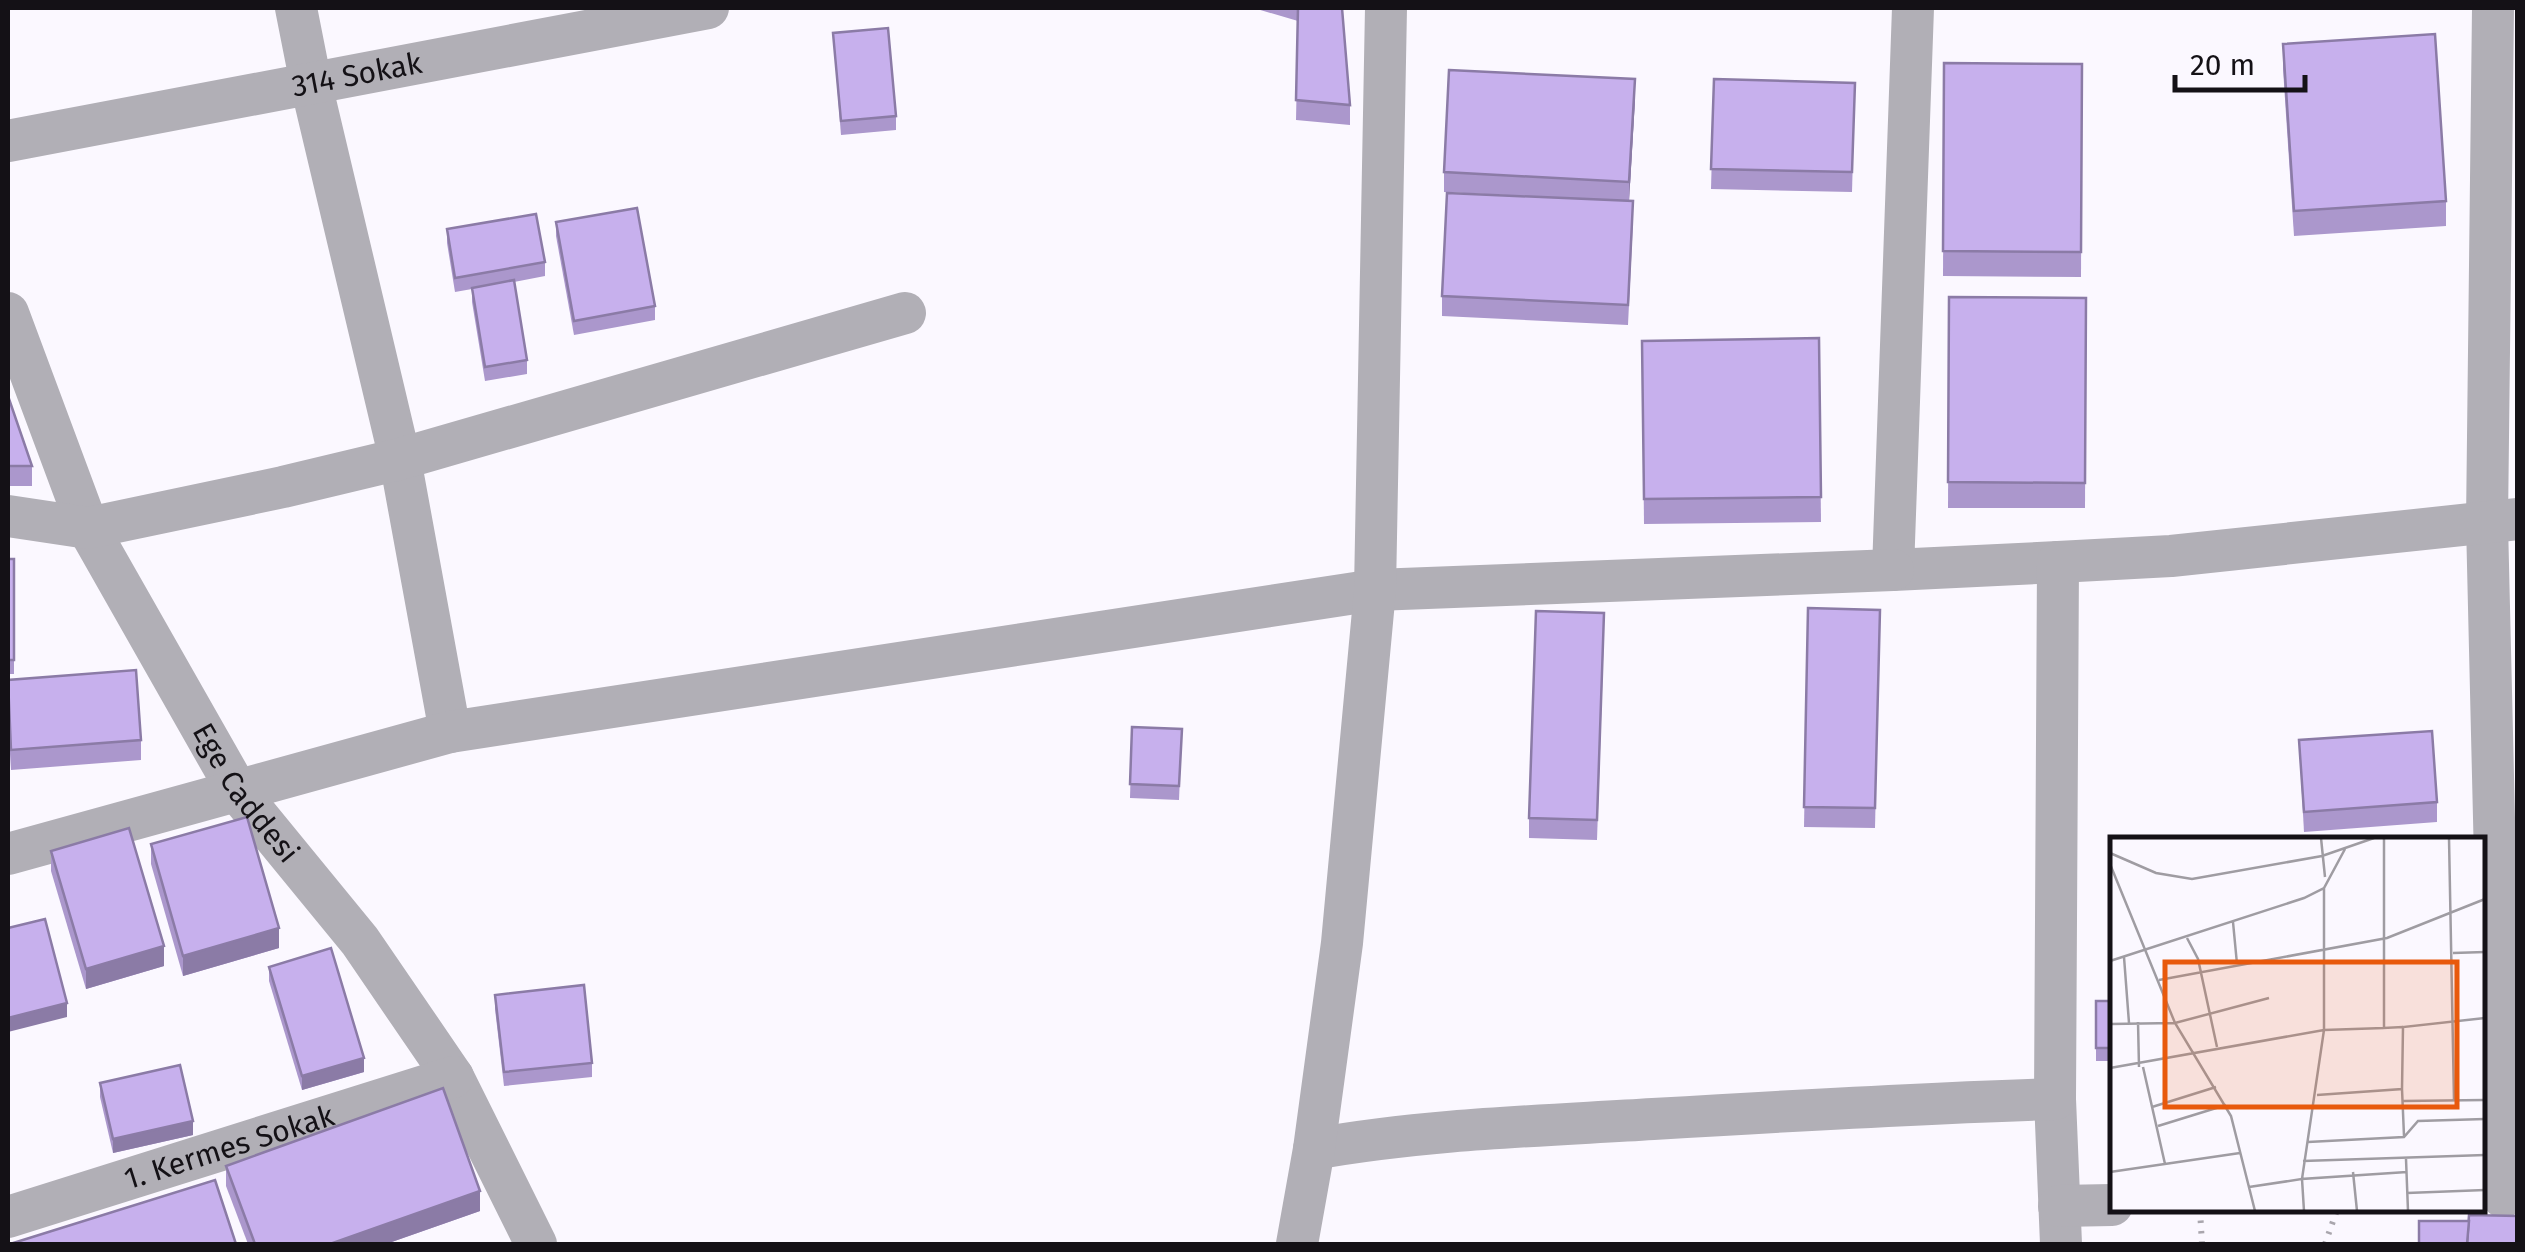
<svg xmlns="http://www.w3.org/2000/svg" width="2525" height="1252" font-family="'Fira Sans',sans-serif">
<rect width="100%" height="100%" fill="#fbf8ff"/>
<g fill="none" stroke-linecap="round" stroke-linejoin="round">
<g stroke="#a9a6ad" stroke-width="6" stroke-dasharray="2.5 8" stroke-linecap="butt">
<polyline points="2200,1210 2202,1244"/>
<polyline points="2325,1244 2337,1210"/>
</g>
<g stroke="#b1afb6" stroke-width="42">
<polyline points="296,8 311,84 400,459 450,732"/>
<polyline points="1913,8 1893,570 2058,562"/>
<polyline points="2493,8 2487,523 2503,1197"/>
<path id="s1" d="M 8,141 L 708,8"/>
<path id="s2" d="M 8,313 L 88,528 L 238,792 L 360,941 L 453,1077 L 536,1244"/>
<polyline points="8,516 88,528 283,487 400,459 905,313"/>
<polyline points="8,854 450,732 1375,590 1893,570"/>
<polyline points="2055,1099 2061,1244"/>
<path d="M 1314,1149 C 1426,1129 1539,1126 1653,1119 C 1787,1111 1921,1103 2055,1099 L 2058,562 L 2171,556 L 2518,519"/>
<polyline points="2059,1206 2112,1205"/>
<path id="s3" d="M 8,1217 L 453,1077"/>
<polyline points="1297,1244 1314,1149 1342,943 1375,590 1386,8"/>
</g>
</g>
<g fill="#ab97cc">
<polygon points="1257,8 1342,8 1350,105 1350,125 1296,120 1298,21 1257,9"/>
<polygon points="833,33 896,116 896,130 841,135"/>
<polygon points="2283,44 2446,201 2446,226 2294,236 2283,69"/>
<polygon points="1944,63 2082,64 2081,277 1943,276"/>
<polygon points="1714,79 1855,83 1852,192 1711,189"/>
<polygon points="1635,99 1629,201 1633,221 1628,325 1442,316 1442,296 1548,197 1444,192 1444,172"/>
<polygon points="556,222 655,306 655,320 574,335 556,236"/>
<polygon points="447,229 545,262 545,276 514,282 527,360 527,374 485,381 472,302 472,289 455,292 447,243"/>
<polygon points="1949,297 2086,298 2085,508 1948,508"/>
<polygon points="1819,338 1821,522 1644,524 1642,341"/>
<polygon points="8,396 32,466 32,486 8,486"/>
<rect x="8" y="559" width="6" height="115"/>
<polygon points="1808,608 1880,610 1875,828 1804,827"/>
<polygon points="1604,633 1597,840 1529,838 1529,818"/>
<polygon points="8,680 141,740 141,760 11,770 8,721"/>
<polygon points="1132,727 1182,729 1179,800 1130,798"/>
<polygon points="2299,740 2437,802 2437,822 2304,832"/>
<polygon points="151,844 279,948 183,976 151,864"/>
<polygon points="51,851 164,966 86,989 51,871"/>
<polygon points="269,967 364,1072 302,1090 269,981"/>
<polygon points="495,995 592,1063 592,1077 504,1086 495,1009"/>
<rect x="2096" y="1001" width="16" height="60"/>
<polygon points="100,1083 193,1135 113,1153 100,1097"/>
<polygon points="226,1166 480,1211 386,1244 248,1244 226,1186"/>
</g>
<g fill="#8b7ba6">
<polygon points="1635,79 1635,99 1629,201 1629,182"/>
<polygon points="279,928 279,948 183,976 183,956"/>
<polygon points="164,946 164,966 86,989 86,969"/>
<polygon points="67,1003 67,1017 8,1032 8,1018"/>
<polygon points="364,1058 364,1072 302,1090 302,1076"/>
<polygon points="193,1121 193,1135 113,1153 113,1139"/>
<polygon points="480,1191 480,1211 386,1244 330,1244"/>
</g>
<g fill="#c7b0ed" stroke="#8b7ba6" stroke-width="2.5">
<polygon points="1298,8 1342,8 1350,105 1296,100"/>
<polygon points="888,28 896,116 841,121 833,33"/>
<polygon points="2435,34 2446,201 2294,211 2283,44"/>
<polygon points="1944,63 2082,64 2081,252 1943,251"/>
<polygon points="1449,70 1635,79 1629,182 1444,172"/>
<polygon points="1714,79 1855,83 1852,172 1711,169"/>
<polygon points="1447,193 1633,201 1628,305 1442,296"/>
<polygon points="637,208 655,306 574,321 556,222"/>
<polygon points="536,214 545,262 455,278 447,229"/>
<polygon points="514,280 527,360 485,367 472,288"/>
<polygon points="1949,297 2086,298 2085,483 1948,482"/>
<polygon points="1819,338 1821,497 1644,499 1642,341"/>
<polygon points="8,396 32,466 8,466"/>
<rect x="8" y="559" width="6" height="101"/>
<polygon points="1808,608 1880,610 1875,808 1804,807"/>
<polygon points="1536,611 1604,613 1597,820 1529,818"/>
<polygon points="136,670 141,740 11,750 8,680"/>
<polygon points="1132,727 1182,729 1179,786 1130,784"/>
<polygon points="2432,731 2437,802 2304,812 2299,740"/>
<polygon points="247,817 279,928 183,956 151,844"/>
<polygon points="129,828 164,946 86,969 51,851"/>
<polygon points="45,919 67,1003 8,1018 8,928"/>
<polygon points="331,948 364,1058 302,1076 269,967"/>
<polygon points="584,985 592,1063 504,1072 495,995"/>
<rect x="2096" y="1001" width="16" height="47"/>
<polygon points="180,1065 193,1121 113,1139 100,1083"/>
<polygon points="443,1088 480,1191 330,1244 255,1244 226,1166"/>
<polygon points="215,1180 236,1244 10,1244"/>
<polygon points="2469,1215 2518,1216 2518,1244 2467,1244"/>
<polygon points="2419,1221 2469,1221 2467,1244 2419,1244"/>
</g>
<g text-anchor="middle" stroke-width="8" stroke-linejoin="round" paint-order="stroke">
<g font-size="30" fill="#141116" stroke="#fbf8ff">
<text dy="10" stroke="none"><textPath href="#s1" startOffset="355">314 Sokak</textPath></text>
<text dy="10" stroke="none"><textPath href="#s2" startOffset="538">Ege Caddesi</textPath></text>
<text dy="10" stroke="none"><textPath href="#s3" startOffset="232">1. Kermes Sokak</textPath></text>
</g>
</g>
<g transform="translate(2110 837)">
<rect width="375" height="375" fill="#fbf8ff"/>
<path fill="none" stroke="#9f9ca2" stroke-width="2.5" d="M 211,1 L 215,40M 274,1 L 274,191 L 293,190M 339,1 L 344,263M 0,16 L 46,36 L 82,42 L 212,19 L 264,1M 0,27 L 65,186 L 121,279 L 145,374M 123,85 L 127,127M 77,101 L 88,122 L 107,210M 343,116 L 375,115M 14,120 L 19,186M 0,124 L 194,61 L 214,51 L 235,12M 49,143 L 277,101 L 375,62M 28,185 L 29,230M 0,187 L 65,186 L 159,161M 33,230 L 55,327M 0,231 L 214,193 L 274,191M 292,252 L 294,299M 207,258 L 292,252 L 293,190 L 375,181M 293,264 L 375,263M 42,270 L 106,250M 48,289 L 116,268M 198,305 L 294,300 L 308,284 L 375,282M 296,322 L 298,374M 193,324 L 375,318M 0,335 L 130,316M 243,335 L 247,374M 139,350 L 192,342 L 214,193 L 214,51M 297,356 L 375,353M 194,374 L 192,342 L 297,335"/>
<path fill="#e8590c" fill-opacity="0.15" stroke="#e8590c" stroke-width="5" d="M 55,125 L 347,125 L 347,270 L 55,270 Z"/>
<rect width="375" height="375" fill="none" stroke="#141116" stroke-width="5"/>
</g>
<rect width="2525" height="1252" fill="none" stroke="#141116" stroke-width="20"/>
<path d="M2175 75v15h130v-15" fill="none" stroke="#141116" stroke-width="5"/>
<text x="2190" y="75" font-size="30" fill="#141116" stroke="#fbf8ff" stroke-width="8" paint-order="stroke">20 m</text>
</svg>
